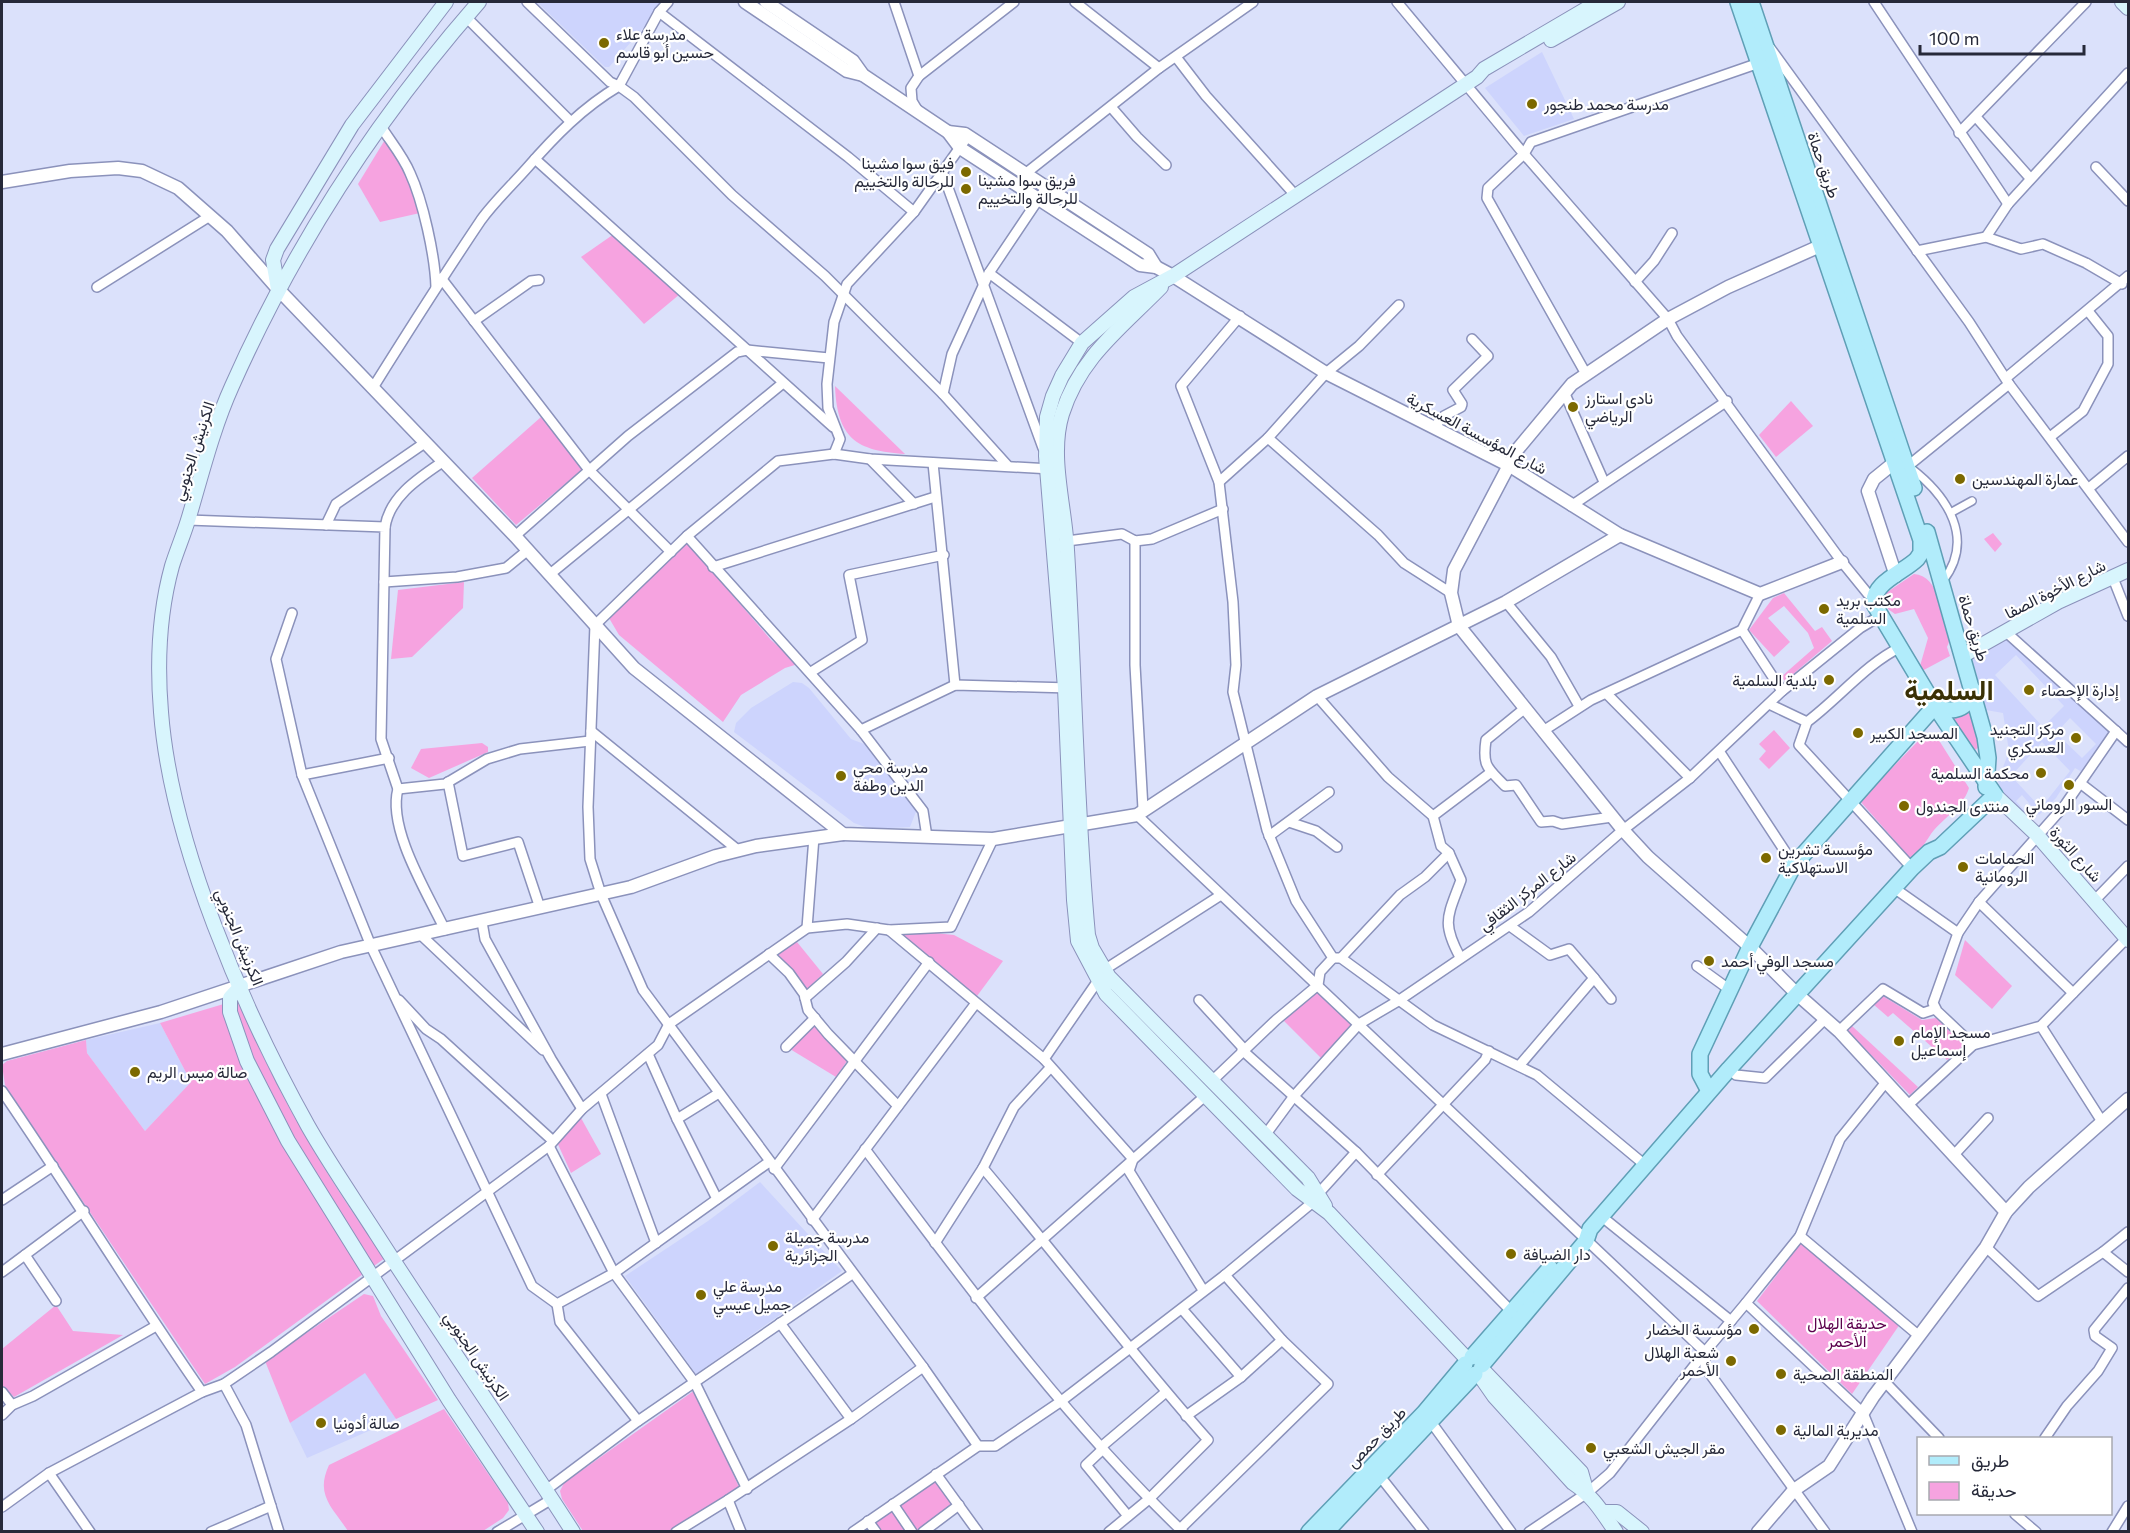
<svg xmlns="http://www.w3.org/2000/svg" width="2130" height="1533" font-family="Commissioner,Vazirmatn,sans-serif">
<rect width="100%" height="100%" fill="#dbe1fb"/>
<g fill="#cdd4fd" fill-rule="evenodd">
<polygon points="537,2 666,2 609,67 605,67"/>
<polygon points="1542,52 1574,119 1524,136 1485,88"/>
<path d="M 2008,637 L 2112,733 L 2069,796 L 2037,831 L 2000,788 L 1998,781 L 2009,751 L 2003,713 L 1986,710 L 1972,658 ZM 2016,655 L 2064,706 L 2043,727 L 1995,675 ZM 2070,718 L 2096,744 L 2082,758 L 2056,733 ZM 2042,742 L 2070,771 L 2041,808 L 2011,776 ZM 2075,768 L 2082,772 L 2062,802 L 2038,827 L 2016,801 L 2022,795 L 2039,815 L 2056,798 Z"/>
<polygon points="793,682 802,683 809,688 851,739 864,744 917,809 910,827 871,829 854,823 734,732 736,723 751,708"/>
<polygon points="160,1023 191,1082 145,1131 87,1053 86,1040"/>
<polygon points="760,1182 842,1271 696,1374 625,1276 708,1221"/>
<polygon points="365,1372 396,1419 307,1458 290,1423"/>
</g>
<g fill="#f6a3e0">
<polygon points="386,138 408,171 420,213 380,222 358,184"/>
<polygon points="614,234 680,294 644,324 581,257"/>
<path d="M 835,386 L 905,454 C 856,451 837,438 835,386 Z"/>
<polygon points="1791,401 1813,426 1776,457 1759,435"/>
<polygon points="541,417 583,469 516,525 472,478"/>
<polygon points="1993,533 2002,544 1995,552 1984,539"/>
<polygon points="686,541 771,640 798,664 785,668 741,695 723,722 619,635 609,618"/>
<path d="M 1914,574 C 1939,575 1944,618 1951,637 L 1947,647 L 1950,656 L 1922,671 L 1920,666 L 1928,638 L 1914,609 L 1895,614 L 1888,609 L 1883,595 Z"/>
<polygon points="464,582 463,608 412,657 391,659 398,590"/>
<polygon points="1784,593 1815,631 1822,627 1832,641 1785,681 1781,677 1814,648 1808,633 1784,606 1768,618 1790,642 1774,657 1749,630 1773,598"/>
<polygon points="1970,705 1980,746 1975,750 1947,713"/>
<polygon points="1774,730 1790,748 1769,769 1759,759 1766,751 1759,744"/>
<path d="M 1935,734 L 1969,788 C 1962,810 1941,818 1929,837 C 1923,846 1919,852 1911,859 L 1860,801 L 1924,735 Z"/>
<polygon points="482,743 488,747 488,752 429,778 411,768 421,749"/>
<polygon points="935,933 954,935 1003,961 977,996 902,934"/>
<polygon points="1965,940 2012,986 1992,1009 1955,975"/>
<polygon points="797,942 823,974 805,991 777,953"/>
<polygon points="1318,988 1356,1026 1323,1060 1284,1021"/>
<polygon points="1881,995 1922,1020 1936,1018 1964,1045 1947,1060 1893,1013 1888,1017 1873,1004"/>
<path d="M 237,1000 C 278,1094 324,1175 385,1258 L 235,1367 L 205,1384 L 5,1085 L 2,1065 L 7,1061 L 86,1040 L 87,1053 L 145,1131 L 191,1082 L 160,1023 Z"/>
<polygon points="816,1025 847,1061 836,1077 790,1049"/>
<polygon points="1852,1026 1918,1087 1910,1095 1848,1031"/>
<polygon points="581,1118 601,1154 571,1173 556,1140"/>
<polygon points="1801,1243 1900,1324 1852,1394 1757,1301"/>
<polygon points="364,1294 373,1296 381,1316 438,1400 396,1419 365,1373 290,1423 265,1361"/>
<polygon points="56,1305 73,1331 123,1335 14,1397 2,1385 2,1349"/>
<polygon points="695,1390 739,1487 667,1532 583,1531 562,1499 560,1491 564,1483"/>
<path d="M 444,1409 L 508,1503 L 509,1510 L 503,1518 L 483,1531 L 348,1531 C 332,1507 315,1495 329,1465 Z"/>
<polygon points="937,1480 955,1505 916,1532 899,1507"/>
<polygon points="891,1511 906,1531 878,1531 873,1525"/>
</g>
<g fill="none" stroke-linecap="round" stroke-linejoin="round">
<g stroke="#8b92bb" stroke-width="10">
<g id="pedestrian">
<path d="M 1912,469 C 1948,497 1975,539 1943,581"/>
<polyline points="1952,512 1972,501"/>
</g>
</g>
<g stroke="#8b92bb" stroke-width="12">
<g id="minor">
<polyline points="527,2 610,82 619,86 659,12 668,2"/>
<polyline points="894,2 919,76"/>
<polyline points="1075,2 1159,68"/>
<polyline points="1397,2 1524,154 1668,319 1677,336 1842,562 1868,594 1874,596"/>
<polyline points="1874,2 2008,204"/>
<polyline points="659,12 848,157 914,212"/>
<polyline points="466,17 570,121"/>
<polyline points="1770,48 1969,322 2009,384 2128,542"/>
<polyline points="1176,57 1206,96 1296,196"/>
<polyline points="1111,107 1137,137 1166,165"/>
<polyline points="918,111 912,101 911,88 919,76 1014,2"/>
<polyline points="1976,117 2030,178"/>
<path d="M 380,125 C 390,141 403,156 410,173 C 423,201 435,256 436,287"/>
<polyline points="1959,133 2086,2"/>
<polyline points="535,159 833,427"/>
<polyline points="2096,167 2128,201"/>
<polyline points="943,174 1043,448"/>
<polyline points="1025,174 1159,68 1253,2"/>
<polyline points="1986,237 2008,204 2128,73"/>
<polyline points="1917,251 1986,237 2021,249 2043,244 2086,263 2122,284"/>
<polyline points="989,273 1082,343"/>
<polyline points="441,278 589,470 671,552"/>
<polyline points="1635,282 1654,261 1672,233"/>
<polyline points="97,287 210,216"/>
<polyline points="474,321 531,281 539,280"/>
<polyline points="1586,374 1487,198 1488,188 1524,154 1531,142 1759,63"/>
<polyline points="2006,378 2128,276"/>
<path d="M 374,386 C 409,330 444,275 481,220 C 494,202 512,185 527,168 C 555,136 582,108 619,86 L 634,97 L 732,195 L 825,276 L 943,394 L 1007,465"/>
<polyline points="943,394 952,354 989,273 1046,188"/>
<polyline points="1565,394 1604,482"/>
<polyline points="1434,427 1444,416 1461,407 1462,404 1453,390 1488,356 1472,339"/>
<polyline points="2050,437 2083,411 2108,364 2108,336 2088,311"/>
<polyline points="1268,438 1378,535 1404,563 1451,593"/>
<polyline points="834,454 840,439 828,408 827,384 834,322 847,284 914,212 968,136"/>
<polyline points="870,459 914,504"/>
<polyline points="933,463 955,685"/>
<polyline points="1908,466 2009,384"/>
<polyline points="1219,482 1268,438 1326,373 1359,346 1399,305"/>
<polyline points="2089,488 2128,456"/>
<polyline points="1571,506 1727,401"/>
<polyline points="188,520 385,527 381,739 398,789 445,784 487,759 520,749 590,741"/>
<polyline points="326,525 336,504 426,442"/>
<path d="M 385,527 C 390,496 419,478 444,461"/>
<polyline points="515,536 628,436 737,352 747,350 829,358"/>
<polyline points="687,536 861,730 923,811 927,837"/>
<polyline points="1067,541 1122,534 1135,541 1152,539 1223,509"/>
<polyline points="1135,541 1135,665 1143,809"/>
<polyline points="713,567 935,497"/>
<polyline points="549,575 783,383"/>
<polyline points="2113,578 2128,616"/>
<polyline points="384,582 457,577 506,568 528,550"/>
<polyline points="1760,594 1742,630 1782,691"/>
<polyline points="1506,602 1551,657 1579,706"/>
<polyline points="292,613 276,659 302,775 371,946 532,1286 557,1304 614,1273 769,1162"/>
<polyline points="2006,632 2128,742"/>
<polyline points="811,672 862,640 849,575 944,555"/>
<polyline points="1607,694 1690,778"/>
<polyline points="1317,696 1388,777 1433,816"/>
<path d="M 1769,704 L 1807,722 C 1838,699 1867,663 1901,647"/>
<path d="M 1524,709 L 1486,740 C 1482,767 1488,768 1505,786 L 1516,785 L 1541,822 L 1553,821 L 1562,824 L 1612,817"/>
<polyline points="1807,722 1799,745 1912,868"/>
<polyline points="861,730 955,685 1070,688"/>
<polyline points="591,731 739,851"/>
<polyline points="1543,731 1591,700 1742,630"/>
<polyline points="1719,751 1794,865"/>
<polyline points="302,775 389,758"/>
<polyline points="448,782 463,856 518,842 540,908"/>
<polyline points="2080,783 2128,820"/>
<path d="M 398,789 C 387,829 428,894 445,930"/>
<polyline points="1137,815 1705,1352 1705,1367 1825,1532"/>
<polyline points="1289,822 1316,831 1337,847"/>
<polyline points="1269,836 1329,792"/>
<path d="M 1449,853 L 1461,880 C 1448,916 1441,922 1460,957"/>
<polyline points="1894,888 1958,933"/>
<polyline points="2095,900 2128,866"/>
<polyline points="1979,902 2073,993"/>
<polyline points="482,922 485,939 551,1059 582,1109"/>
<polyline points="1510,926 1550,955 1569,949 1594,978 1519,1066"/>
<polyline points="807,928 814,837"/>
<polyline points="889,930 1044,1059 1133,1159 1129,1171 1203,1290"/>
<polyline points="421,935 543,1050"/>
<polyline points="769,954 789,973 804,994 808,1010 828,1034 898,1106"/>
<polyline points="1333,958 1341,958 1433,1025 1537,1075 1645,1165"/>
<polyline points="1341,958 1400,895 1425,877 1449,853 1441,846 1433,816 1490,773"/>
<polyline points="1697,966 1730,990"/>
<polyline points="1104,970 1221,895"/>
<polyline points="1594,978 1611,999"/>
<polyline points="805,998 846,962 877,928"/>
<polyline points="399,1000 426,1029 441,1039 552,1140"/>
<polyline points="1199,1000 1244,1049"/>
<polyline points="2041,1026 2101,1120"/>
<polyline points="1839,1031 1883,989 1923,1013 1935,1009"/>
<polyline points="1973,1045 1937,1011 1933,1003 1958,933 1979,902 2065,805 2116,731"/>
<polyline points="786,1047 815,1018"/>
<polyline points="1242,1050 1356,1152 1512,1312"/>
<polyline points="648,1054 677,1119 719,1093"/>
<polyline points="1044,1059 1097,982"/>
<polyline points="1729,1069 1736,1075 1765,1078 1826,1018"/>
<polyline points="1212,1081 1276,1020 1318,985 1320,972 1333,958 1296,901 1267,830 1233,692 1236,665 1233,602 1219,482 1181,386 1240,316"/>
<path d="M 2,1091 C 70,1190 133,1293 202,1392"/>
<polyline points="601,1094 656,1243"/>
<polyline points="1907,1106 1973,1045 2041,1026 2127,938"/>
<polyline points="677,1119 717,1199"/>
<polyline points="1266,1134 1294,1096 1359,1024 1398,1001 1529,912 1623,830 1690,778 1782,691 1860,628 1880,616"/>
<polyline points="549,1146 614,1273 695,1383 747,1489"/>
<path d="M 865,1149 C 965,1282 1062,1416 1183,1532"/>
<polyline points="1953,1156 1988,1118"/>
<path d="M 983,1168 C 1059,1258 1130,1352 1208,1440 L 1149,1499 L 1109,1532"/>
<polyline points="774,1169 929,962"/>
<polyline points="1377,1175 1485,1060 1489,1051"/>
<polyline points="1318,1194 1356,1152"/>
<polyline points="2,1200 53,1166"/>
<polyline points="1601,1216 1731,1321"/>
<polyline points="812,1220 976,1003"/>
<polyline points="1800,1236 1918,1335"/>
<polyline points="935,1243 983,1168 1014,1107 1050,1068"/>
<polyline points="1986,1247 2038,1296 2103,1252 2128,1272"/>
<polyline points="2103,1252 2128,1232"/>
<polyline points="25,1255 56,1301"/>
<polyline points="2,1272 84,1211"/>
<polyline points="976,1298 1205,1096"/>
<polyline points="1746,1303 1863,1413 1912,1532"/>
<polyline points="557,1304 560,1322 638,1421"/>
<polyline points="1182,1309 1241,1377 1186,1416"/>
<polyline points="780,1323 851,1419"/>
<polyline points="1241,1377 1282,1340"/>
<polyline points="1885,1382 1939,1438"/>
<polyline points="224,1384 246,1425 279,1532"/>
<polyline points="2,1392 12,1405"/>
<polyline points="2,1415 12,1405 33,1396 156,1326"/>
<polyline points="1431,1422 1511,1532"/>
<polyline points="2045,1438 2067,1406 2098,1371 2112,1348 2095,1336 2094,1330 2128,1288"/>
<polyline points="978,1446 923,1367 643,990 601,894 590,859 588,807 595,625 687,536 778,461 834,454 870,459 1051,469"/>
<polyline points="1101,1447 1166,1392"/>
<polyline points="1103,1449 1086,1465 1128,1516"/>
<polyline points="49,1473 90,1532"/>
<polyline points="936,1474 978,1532"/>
<polyline points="1379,1475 1424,1532"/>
<polyline points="546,1490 638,1421 852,1274"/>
<polyline points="728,1500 851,1419 923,1367"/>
<polyline points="893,1504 912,1532"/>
<polyline points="2,1507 49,1473 202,1392 224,1384 271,1352 549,1146 582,1109 658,1045 669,1024 807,928 847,924 889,930 951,927 993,839"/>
<polyline points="2015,1514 2036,1532"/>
<polyline points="868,1521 876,1532"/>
<polyline points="1180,1529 1328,1384 1282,1340 1225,1275"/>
<polyline points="211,1532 271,1506"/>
<polyline points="497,1532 552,1499"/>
<polyline points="676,1532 728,1500 741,1532"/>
<polyline points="853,1532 978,1446 995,1446 1060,1402 1225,1275 1313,1202"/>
<polyline points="923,1532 959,1505"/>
<polyline points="1529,1532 1587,1493 1610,1473 1705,1352 1746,1303 1800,1236 1840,1139 1886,1082"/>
<polyline points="2112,1532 2128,1506"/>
</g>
</g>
<g stroke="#8b92bb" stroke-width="15">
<g id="tertiary">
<polyline points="745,2 847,71 863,75"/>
<polyline points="766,2 853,61 863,75 948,132 960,148 1140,265 1156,267 1173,276 1326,373 1510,466 1620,535 1760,594 1842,562"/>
<polyline points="948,132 965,134 1148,254 1156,267"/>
<polyline points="2,182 70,171 118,168 142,171 178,188 227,231 278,289 515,536 634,668 843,834 993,839 1137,815 1317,696 1506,602 1620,535"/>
<polyline points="1820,246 1728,287 1668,319 1572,384 1517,450 1454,570 1451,593 1459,626 1623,830 1648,857 1750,947 1797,994 1839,1031 2006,1212"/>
<polyline points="1895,462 1874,479 1868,491 1896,576"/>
<polyline points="2,1054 161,1012 341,952 631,887 716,856 756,846 843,834"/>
<polyline points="1758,1532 1794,1490 1829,1466 1873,1397 1986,1247 2006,1212 2029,1187 2128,1099"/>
</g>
</g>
<g stroke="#8b92bb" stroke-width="16">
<g id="secondary">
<path d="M 479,2 C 379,116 294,246 232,386 C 213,428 202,473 189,517 C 184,534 177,550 172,566 C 159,613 157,664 161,712 C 171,843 244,1011 308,1126 C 329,1163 354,1199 377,1235 C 441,1335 509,1432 573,1532"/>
<polyline points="2122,2 2128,8"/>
<polyline points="1551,40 1618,2"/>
<path d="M 1161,287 C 1121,328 1080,357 1062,414 C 1049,456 1065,507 1067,550 C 1075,678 1076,807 1088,935 L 1092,948 L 1109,977 L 1308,1178 L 1325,1206"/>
<polyline points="278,289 273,260 277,249 352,125 446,2"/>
<polyline points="1964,655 2058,602 2128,570"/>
<polyline points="1995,795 2037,835 2128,940"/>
<polyline points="241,986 230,998 230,1012 247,1061 288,1141 449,1400 537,1532"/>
<polyline points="1467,1359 1329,1213 1297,1189 1106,994 1078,941 1074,900 1065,688 1046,456 1047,417 1053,396 1062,376 1082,343 1134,297 1173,276 1477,77 1484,69 1598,2"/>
<polyline points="1481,1368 1581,1472 1587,1493"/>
<path d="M 1478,1373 L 1494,1396 L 1573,1483 C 1595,1498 1601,1511 1616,1532"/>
<polyline points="1605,1512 1617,1512 1642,1532"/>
</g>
</g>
<g stroke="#5f9fb6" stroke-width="18">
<g id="primary">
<polyline points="1751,2 1914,488"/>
<polyline points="1927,532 1985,737 1988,758 1986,787"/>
<path d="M 1709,1091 L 1700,1074 L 1700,1054 L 1750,947 L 1794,865 L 1935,706 C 1952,714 1968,710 1973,690"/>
<polyline points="1472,1357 1550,1268"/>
<path d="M 1482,1365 L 1586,1241 L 1590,1229 L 1729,1069 L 1912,868 L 1929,852 L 1940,847 L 1995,795 L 1935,706 L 1874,604 C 1872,583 1904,572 1917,559 L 1921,553 L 1921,540 L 1738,2"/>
<polyline points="1309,1532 1424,1413 1465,1364"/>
<polyline points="1326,1532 1475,1374"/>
</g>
</g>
<use href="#pedestrian" stroke="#fff" stroke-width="7"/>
<use href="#minor" stroke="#fff" stroke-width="9"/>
<use href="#tertiary" stroke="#fff" stroke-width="12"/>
<use href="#secondary" stroke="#d8f5fd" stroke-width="14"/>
<use href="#primary" stroke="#b1ecfb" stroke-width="15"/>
</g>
<g fill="#7c6900" stroke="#fff" stroke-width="2">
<circle cx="604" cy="43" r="6"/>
<circle cx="1532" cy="104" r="6"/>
<circle cx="966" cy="172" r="6"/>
<circle cx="966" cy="189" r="6"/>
<circle cx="1573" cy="407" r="6"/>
<circle cx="1960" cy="479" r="6"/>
<circle cx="1824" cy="609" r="6"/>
<circle cx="1829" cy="680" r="6"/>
<circle cx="2029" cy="690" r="6"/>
<circle cx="1858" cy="733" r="6"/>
<circle cx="2076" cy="738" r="6"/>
<circle cx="2041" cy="773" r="6"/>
<circle cx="841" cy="776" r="6"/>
<circle cx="2069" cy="785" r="6"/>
<circle cx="1904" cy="806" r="6"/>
<circle cx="1766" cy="858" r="6"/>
<circle cx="1963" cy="867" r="6"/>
<circle cx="1709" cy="961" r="6"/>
<circle cx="1899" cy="1041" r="6"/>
<circle cx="135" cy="1072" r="6"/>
<circle cx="773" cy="1246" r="6"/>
<circle cx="1511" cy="1254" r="6"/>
<circle cx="701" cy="1295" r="6"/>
<circle cx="1754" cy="1329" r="6"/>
<circle cx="1731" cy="1361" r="6"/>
<circle cx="1781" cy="1374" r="6"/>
<circle cx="321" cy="1423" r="6"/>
<circle cx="1781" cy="1430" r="6"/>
<circle cx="1591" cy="1448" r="6"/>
</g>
<g text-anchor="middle" stroke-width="4.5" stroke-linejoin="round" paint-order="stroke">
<g font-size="16" fill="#262939" stroke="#fff" text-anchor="start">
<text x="616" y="40">مدرسة علاء<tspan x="616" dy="18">حسين أبو قاسم</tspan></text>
<text x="1544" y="110">مدرسة محمد طنجور</text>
<text x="954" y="169" text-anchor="end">فيق سوا مشينا<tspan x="954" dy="18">للرحالة والتخييم</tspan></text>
<text x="978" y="186">فريق سوا مشينا<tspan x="978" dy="18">للرحالة والتخييم</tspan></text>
<text x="1585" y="404">نادي استارز<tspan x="1585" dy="18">الرياضي</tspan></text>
<text x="1972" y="485">عمارة المهندسين</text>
<text x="1836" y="606">مكتب بريد<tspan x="1836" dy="18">السلمية</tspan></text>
<text x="1817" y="686" text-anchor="end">بلدية السلمية</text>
<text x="2041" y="696">إدارة الإحصاء</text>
<text x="2064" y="735" text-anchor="end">مركز التجنيد<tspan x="2064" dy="18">العسكري</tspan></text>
<text x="1870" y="739">المسجد الكبير</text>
<text x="853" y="773">مدرسة محي<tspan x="853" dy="18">الدين وطفة</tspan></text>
<text x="2029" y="779" text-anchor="end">محكمة السلمية</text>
<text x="2069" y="810" text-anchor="middle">السور الروماني</text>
<text x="1916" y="812">منتدى الجندول</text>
<text x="1778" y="855">مؤسسة تشرين<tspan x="1778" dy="18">الاستهلاكية</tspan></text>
<text x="1975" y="864">الحمامات<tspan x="1975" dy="18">الرومانية</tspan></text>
<text x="1721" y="967">مسجد الوفي أحمد</text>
<text x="1911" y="1038">مسجد الإمام<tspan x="1911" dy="18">إسماعيل</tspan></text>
<text x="147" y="1078">صالة ميس الريم</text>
<text x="785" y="1243">مدرسة جميلة<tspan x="785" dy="18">الجزائرية</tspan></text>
<text x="1523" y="1260">دار الضيافة</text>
<text x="713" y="1292">مدرسة علي<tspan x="713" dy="18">جميل عيسي</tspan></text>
<text x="1742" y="1335" text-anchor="end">مؤسسة الخضار</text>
<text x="1719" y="1358" text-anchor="end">شعبة الهلال<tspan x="1719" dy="18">الأحمر</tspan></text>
<text x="1793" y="1380">المنطقة الصحية</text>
<text x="333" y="1429">صالة أدونيا</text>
<text x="1793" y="1436">مديرية المالية</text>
<text x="1603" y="1454">مقر الجيش الشعبي</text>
</g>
<g font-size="16" fill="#262939" stroke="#fff">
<text transform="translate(1824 165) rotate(71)" y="6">طريق حماة</text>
<text transform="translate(1477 433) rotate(28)" y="6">شارع المؤسسة العسكرية</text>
<text transform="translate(193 451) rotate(-72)" y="6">الكرنيش الجنوبي</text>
<text transform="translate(2055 589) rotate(-27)" y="6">شارع الأخوة الصفا</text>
<text transform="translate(1974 628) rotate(73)" y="6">طريق حماة</text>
<text transform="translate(2076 854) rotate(48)" y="6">شارع الثورة</text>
<text transform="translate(1527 891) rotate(-38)" y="6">شارع المركز الثقافي</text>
<text transform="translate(240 937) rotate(68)" y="6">الكرنيش الجنوبي</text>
<text transform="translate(477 1356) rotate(56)" y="6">الكرنيش الجنوبي</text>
<text transform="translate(1376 1437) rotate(-46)" y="6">طريق حمص</text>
</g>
<g font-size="16" fill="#5b024d" stroke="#fff">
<text x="1847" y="1329">حديقة الهلال<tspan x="1847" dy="18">الأحمر</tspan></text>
</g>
<g font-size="28" font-weight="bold" fill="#3a3106" stroke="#fff">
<text x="1949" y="700">السلمية</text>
</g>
</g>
<rect width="2130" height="1533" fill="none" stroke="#262939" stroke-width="6"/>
<rect x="1917" y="1437" width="195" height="78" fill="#ffffff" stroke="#a8a9b0" stroke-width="1.5"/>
<rect x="1929" y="1456" width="30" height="9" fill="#b1ecfb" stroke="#a8a9b0" stroke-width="1.5"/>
<text x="1971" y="1467" font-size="18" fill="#262939">طريق</text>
<rect x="1929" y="1482" width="30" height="18" fill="#f6a3e0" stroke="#a8a9b0" stroke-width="1.5"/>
<text x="1971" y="1497" font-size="18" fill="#262939">حديقة</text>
<path d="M1920 45v9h164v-9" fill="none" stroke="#262939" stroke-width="3"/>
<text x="1929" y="45" font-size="18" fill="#262939" stroke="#ffffff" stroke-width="4.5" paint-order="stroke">100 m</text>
</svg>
